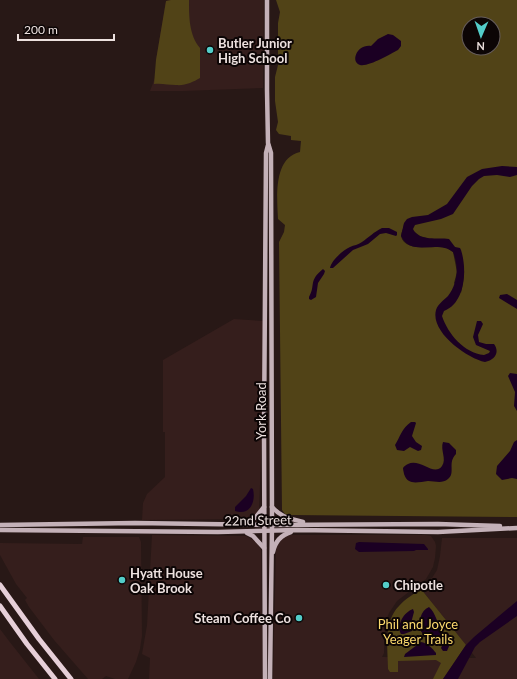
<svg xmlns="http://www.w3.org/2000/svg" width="517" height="679" font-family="Lato,sans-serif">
<rect width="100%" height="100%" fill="#281816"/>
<g fill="#351e1c">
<polygon points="171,0 264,0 263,88 183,91 150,91 156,75 156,60 166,1"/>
<polygon points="234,319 263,321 262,433 259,510 257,514 249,519 142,520 143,503 147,494 165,477 165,432 163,432 163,360"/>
<polygon points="152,535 246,536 257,542 261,550 263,679 149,679 150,658 142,654 147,625"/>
<polygon points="290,535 425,535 431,536 435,542 436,546 435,558 433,567 426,579 397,601 389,613 385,624 384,653 382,657 476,658 421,589 432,578 437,570 440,556 442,538 517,538 517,679 273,679 276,547 277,544 286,536"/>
<polygon points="83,537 139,537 141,542 142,636 140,649 136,662 128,679 115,679 106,676 102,679 88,679 54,640 29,607 25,600 27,598 16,584 0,555 0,543 82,544"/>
<polygon points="0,629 9,641 39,679 0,679"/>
</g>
<g fill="#514317" fill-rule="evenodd">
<path d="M 171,0 L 189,0 C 189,17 189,35 200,48 L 200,78 C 193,82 185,86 176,85 C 168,85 162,83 154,84 L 156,60 L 166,1 Z"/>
<path d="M 276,0 L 517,0 L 517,517 L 290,515 L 285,514 L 282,510 L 279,242 L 284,232 L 285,225 L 278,219 C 277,198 273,158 300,152 L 301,141 L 291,140 L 291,136 L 279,134 L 276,130 L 278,122 L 275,101 L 275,77 L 278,65 L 278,23 L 280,12 ZM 469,24 L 493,24 L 493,48 L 469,48 ZM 404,224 L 420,236 L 455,247 C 467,265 465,273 461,293 L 454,283 L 457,272 L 453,252 C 449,249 446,247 441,247 C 431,246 404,252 401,236 C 401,232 404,228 404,224 Z"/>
<path d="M 421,589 L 466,645 L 443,679 L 433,679 L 441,663 L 436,660 L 398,661 L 398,672 L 390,672 L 388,669 C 388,649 383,622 399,606 C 405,599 414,594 421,589 Z"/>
</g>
<g fill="#1b0023">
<path d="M 388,34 L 393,35 L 401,41 L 401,46 L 398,50 C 390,54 369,67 360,65 C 350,62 357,44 371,46 L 378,39 Z"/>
<path d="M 502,166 L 517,167 L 517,175 L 510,177 L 497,175 L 484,176 L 479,179 L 472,186 L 453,214 L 441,219 L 415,225 L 413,229 C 419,242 438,237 449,239 L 455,247 L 460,248 L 461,250 C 467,268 466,303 444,311 L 442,316 C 448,334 464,353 484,355 L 489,353 L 490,351 L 476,345 L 473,337 L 477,321 L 481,321 L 483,324 L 478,335 L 479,342 L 486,344 L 494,344 C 500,352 495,360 485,362 C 467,358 430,332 436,310 C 438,304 444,300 448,296 C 458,283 459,266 453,252 C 437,239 412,258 401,236 L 404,223 L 407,219 L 412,217 L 428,215 L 447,204 L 467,177 L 482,169 Z"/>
<path d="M 382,228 L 389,228 L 397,232 L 397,235 L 396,236 L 386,233 L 380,234 L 368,244 L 353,250 L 333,268 L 330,268 C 331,261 343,250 350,247 C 354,245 358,245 362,242 C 369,237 374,232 382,228 Z"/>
<path d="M 323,269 L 325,271 L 324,274 L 318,283 L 316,297 L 311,300 L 309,299 L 309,297 C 316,285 308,281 323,269 Z"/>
<polygon points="507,294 517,300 517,309 499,298 500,295"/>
<polygon points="510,373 517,374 517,411 514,406 515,392 508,376"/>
<path d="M 411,422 L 415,422 L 416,423 L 412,436 L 416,442 L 422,446 L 421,450 L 418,451 L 410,447 L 404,451 L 397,450 L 395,445 C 400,437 402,428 411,422 Z"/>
<polygon points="517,440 517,479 512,478 502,480 496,474 497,466 510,451 514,442"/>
<path d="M 443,442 L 449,443 L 456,450 L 456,454 C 447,463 456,473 448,479 C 442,484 435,481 428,481 C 418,482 408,486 404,474 C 404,473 403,470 403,468 C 404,466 406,465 408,464 C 420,458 434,477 442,466 C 447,459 440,450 443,442 Z"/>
<path d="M 251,488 L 253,489 C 256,502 250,516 235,511 L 235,507 L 246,496 Z"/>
<polygon points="359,542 424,544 428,549 428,550 416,550 414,551 359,552 355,549 356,543"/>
<polygon points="517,601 517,616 480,642 475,647 458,679 443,679 466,645 474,637"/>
<path d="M 429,607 C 436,613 437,624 443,631 L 438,643 L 436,643 L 423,634 L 420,630 C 419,621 420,611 429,607 Z"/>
<path d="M 413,609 L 414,612 L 411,623 L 412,631 L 404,634 L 401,634 C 396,625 404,612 413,609 Z"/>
<polygon points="448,633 452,639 447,651 443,651 441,648"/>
<path d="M 421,642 C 427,643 432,648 436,653 L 436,655 L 404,657 L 405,654 Z"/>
</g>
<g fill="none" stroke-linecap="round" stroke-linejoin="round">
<g stroke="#c4b1b8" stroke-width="4.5">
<polyline points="267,0 267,90 268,143 271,153 272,525 270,679"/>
<path d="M 272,507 C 282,518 289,518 303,522"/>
<polyline points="247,523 256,517 264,507"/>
<polyline points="0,525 135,523 272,525 438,524 500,526"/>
<polyline points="0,530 218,532 297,530 438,532 517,528"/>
<polyline points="247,533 253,536 264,548"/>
<path d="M 273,552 C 275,542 281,535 291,532"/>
<polyline points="265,679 264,432 266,153 268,145"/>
</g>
<g stroke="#e6cfd8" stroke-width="5">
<polyline points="0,585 39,639 71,679"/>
<polyline points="0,606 27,644 55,679"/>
</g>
</g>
<g fill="#53cdc9" stroke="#0c0505" stroke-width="1.5">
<circle cx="210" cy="50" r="4"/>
<circle cx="122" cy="580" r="4"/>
<circle cx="386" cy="585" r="4"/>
<circle cx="299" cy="618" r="4"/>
</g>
<g text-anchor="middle" stroke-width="4" stroke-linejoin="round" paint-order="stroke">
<g font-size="13" font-weight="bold" fill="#ede1df" stroke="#0c0505" text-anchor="start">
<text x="218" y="48">Butler Junior<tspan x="218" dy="15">High School</tspan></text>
<text x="130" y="578">Hyatt House<tspan x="130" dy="15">Oak Brook</tspan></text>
<text x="394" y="590">Chipotle</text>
<text x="291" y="623" text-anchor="end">Steam Coffee Co</text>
</g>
<g font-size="13" fill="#ede1df" stroke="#0c0505">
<text transform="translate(261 411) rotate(-90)" y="5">York Road</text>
<text transform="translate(258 520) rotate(-1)" y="5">22nd Street</text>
</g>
<g font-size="13" fill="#fcda6d" stroke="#0c0505">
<text x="418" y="629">Phil and Joyce<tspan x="418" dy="15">Yeager Trails</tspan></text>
</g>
</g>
<g transform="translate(481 36) rotate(182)"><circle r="19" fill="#0c0505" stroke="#665d5c"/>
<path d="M0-3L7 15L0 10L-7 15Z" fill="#53cdc9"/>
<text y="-6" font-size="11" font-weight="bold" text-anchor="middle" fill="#ede1df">N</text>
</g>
<path d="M18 34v6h96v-6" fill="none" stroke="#ede1df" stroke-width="2"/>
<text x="24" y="34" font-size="12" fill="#ede1df" stroke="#0c0505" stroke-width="3" paint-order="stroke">200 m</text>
</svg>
